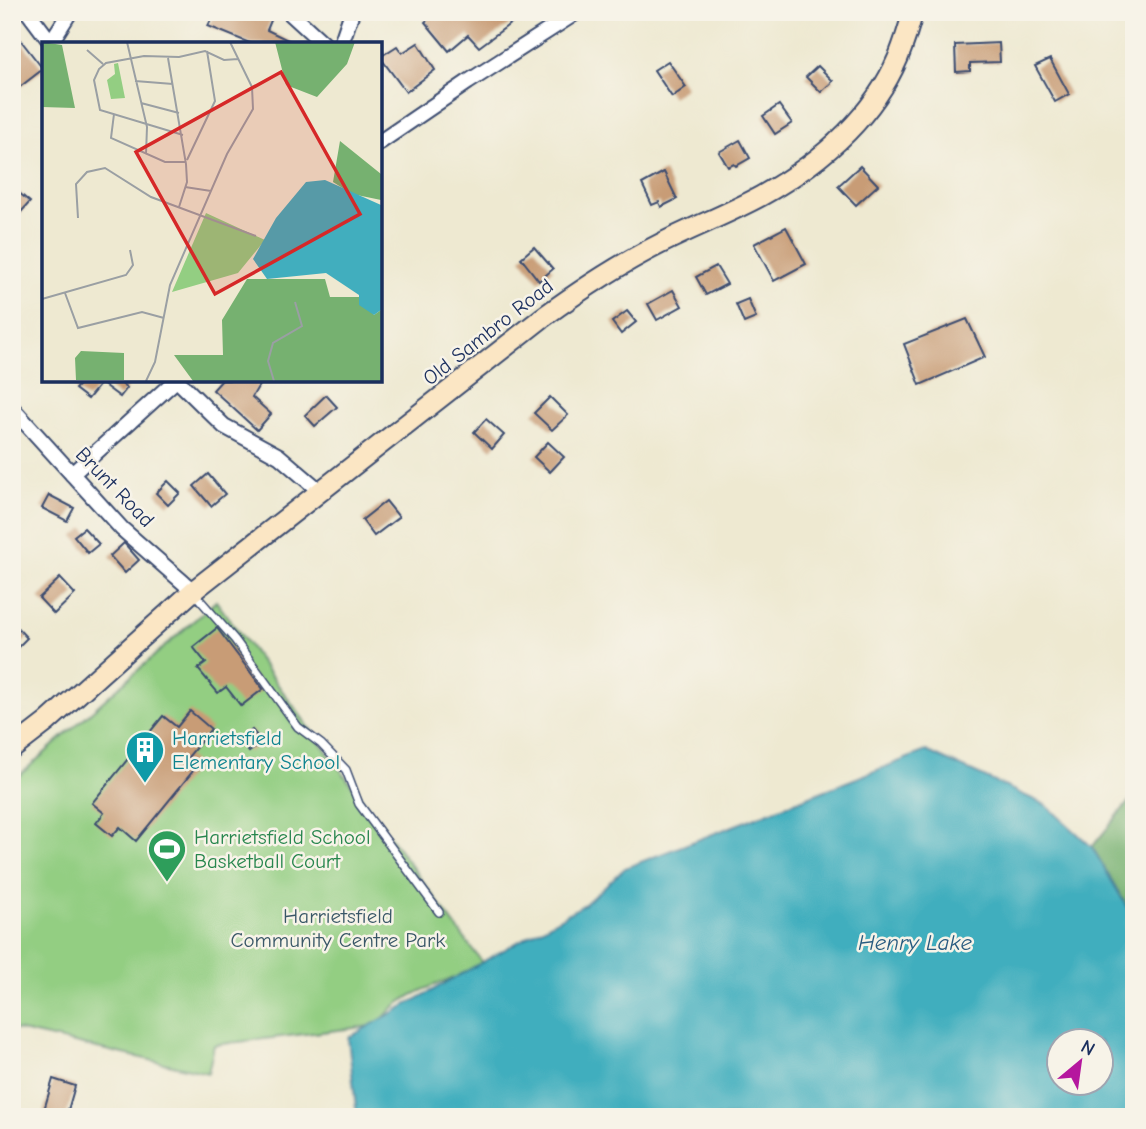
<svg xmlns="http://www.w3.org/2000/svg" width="1146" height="1129" font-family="'Comic Neue',sans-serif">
<rect width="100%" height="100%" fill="#f7f3e8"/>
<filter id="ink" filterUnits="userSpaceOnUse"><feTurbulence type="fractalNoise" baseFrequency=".0143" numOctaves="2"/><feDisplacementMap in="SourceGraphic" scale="14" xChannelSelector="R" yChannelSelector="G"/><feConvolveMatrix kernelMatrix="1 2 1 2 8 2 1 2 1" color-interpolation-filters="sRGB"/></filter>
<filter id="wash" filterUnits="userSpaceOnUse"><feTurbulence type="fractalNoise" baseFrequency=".00686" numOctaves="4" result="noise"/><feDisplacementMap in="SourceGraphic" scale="28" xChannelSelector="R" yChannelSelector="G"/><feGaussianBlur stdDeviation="1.57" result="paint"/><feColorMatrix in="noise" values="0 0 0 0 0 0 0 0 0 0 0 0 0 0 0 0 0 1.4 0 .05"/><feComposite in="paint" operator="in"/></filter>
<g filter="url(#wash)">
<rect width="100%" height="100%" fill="#eee9d1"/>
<path fill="#93ce82" stroke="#577e70" stroke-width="2" d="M 216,601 L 485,966 C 451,981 398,991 379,1025 L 214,1045 L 208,1073 L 12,1029 L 12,782 Z"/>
<polygon fill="#76b170" stroke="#487067" stroke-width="2" points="1134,795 1134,919 1092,847"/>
<path fill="#41aebe" stroke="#2e6e8e" stroke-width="2" fill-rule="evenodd" d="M 926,751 L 1046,805 L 1092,847 L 1134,919 L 1134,1117 L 357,1117 L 348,1038 L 585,904 L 625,868 ZM 1058,1042 L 1100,1042 L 1100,1084 L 1058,1084 Z"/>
<g id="blocks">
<g fill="#c89c76">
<polygon points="215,12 258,12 272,18 267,30 296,44 252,44 208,26"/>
<polygon points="436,12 526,12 479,47 468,35 449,51 425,22"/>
<polygon points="12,29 43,69 12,93"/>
<polygon points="418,43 435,70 406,92 380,57 397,46 402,53"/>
<polygon points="999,43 1000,62 970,63 970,71 956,72 955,45"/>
<polygon points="1050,59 1069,94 1055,102 1035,66"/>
<polygon points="668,61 686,87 672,97 654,70"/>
<polygon points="818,66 833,81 821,92 806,77"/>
<polygon points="779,105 792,123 775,134 763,116"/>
<polygon points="740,140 750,158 736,166 734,164 728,167 719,152"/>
<polygon points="860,166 878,185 856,205 838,186"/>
<polygon points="664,172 677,199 661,207 659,202 652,205 642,184"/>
<polygon points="18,192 30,202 12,222 12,199"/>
<polygon points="786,227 806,264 774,281 754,244"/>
<polygon points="534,247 553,269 539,281 521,258"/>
<polygon points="716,266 727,284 706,295 696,277"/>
<polygon points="673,290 682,306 657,320 648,304"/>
<polygon points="748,299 756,318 744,323 736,304"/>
<polygon points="627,311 636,322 621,334 612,322"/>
<polygon points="967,319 985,357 920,385 904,344"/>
<polygon points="83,380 117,380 127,388 120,397 101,383 88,399 75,389"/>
<polygon points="222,380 262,380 252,397 271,414 257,430 213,390"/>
<polygon points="326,395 337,407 315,426 305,415"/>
<polygon points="550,397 568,415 552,430 534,413"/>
<polygon points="486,419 504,435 492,449 474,432"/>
<polygon points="548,442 564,457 550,472 534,457"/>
<polygon points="208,474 225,494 211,506 194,486"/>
<polygon points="168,481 180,493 168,505 156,493"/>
<polygon points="49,495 74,508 67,521 42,508"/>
<polygon points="386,501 399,517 374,536 362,520"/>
<polygon points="84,528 99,544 88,553 74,536"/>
<polygon points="124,543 139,560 125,573 110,556"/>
<polygon points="60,578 75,594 54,614 39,598"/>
<polygon points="12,622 27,638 12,653"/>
<polygon points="217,628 263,689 241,706 226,687 218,693 198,669 206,663 193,647"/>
<polygon points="190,711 211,729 188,757 198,765 136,841 120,827 112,836 96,823 104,813 92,803 163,716 177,727"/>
<polygon points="252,730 262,742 249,752 240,741"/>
<polygon points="53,1079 75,1086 66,1117 42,1117"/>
</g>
</g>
</g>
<g filter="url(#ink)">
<use href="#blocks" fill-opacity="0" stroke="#3b4b6f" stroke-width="2"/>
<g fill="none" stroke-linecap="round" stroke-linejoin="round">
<g stroke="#3b4b6f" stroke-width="10">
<polyline id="service" points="194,593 235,640 298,727 321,744 346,770 359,804 439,912"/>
</g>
<g stroke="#3b4b6f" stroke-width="18">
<g id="minor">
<polyline points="28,12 52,44"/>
<polyline points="289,12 324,44"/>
<polyline points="51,42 70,12"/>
<polyline points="341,44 352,12"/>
<polyline points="380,142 468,82 577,12"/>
<polyline points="177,380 224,426 279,456 321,492"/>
<polyline points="12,408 122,529 193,591"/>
<polyline points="72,474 176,380"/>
</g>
</g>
<g stroke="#3b4b6f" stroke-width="23">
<path id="secondary" d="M 12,749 L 47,722 L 193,591 L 542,318 C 579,291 618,265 660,244 C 693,227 728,214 761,196 C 818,164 872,119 898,58 C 904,43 909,27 913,12"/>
</g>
<use href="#service" stroke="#fff" stroke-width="7"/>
<use href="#minor" stroke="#fff" stroke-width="14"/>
<use href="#secondary" stroke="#fbe6c4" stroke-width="19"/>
</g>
</g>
<defs>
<g id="building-pin" transform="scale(2.0125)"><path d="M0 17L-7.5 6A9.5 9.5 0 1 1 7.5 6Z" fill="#0f9aa8" stroke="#f7f3e8"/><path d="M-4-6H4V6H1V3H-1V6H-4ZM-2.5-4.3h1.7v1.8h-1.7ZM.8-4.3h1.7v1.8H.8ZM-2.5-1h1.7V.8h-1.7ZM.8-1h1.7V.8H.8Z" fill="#fff"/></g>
<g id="stadium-pin" transform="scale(2.0125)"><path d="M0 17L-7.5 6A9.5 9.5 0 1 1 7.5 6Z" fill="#2e9e5b" stroke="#f7f3e8"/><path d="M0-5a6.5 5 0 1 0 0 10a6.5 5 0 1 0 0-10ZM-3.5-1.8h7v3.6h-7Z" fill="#fff"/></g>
</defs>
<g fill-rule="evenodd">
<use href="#building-pin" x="145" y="750"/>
<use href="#stadium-pin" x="167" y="849"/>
</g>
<g text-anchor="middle" stroke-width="5" stroke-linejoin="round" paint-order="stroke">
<g font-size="21" fill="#1b2f5e" stroke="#f7f3e8">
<text transform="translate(488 332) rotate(-38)" y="7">Old Sambro Road</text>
<text transform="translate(115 487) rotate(46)" y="7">Brunt Road</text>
</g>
<g font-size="21" fill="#0d838f" stroke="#f7f3e8" text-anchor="start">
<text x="172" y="745">Harrietsfield<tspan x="172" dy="24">Elementary School</tspan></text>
</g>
<g font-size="21" fill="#27864d" stroke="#f7f3e8" text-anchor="start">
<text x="194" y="844">Harrietsfield School<tspan x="194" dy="24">Basketball Court</tspan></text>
</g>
<g font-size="21" fill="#395767" stroke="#f7f3e8">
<text x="338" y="923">Harrietsfield<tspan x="338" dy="24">Community Centre Park</tspan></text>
</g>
<g font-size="23" font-style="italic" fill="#285b80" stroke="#f7f3e8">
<text x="915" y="950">Henry Lake</text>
</g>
</g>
<g transform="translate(42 42)">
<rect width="340" height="340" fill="#eee9d1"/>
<path d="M 76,21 L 83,56 L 69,57 L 65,38 L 73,32 L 72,22 ZM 164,171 L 223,198 L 196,231 L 130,250 Z" fill="#93ce82"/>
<path d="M 0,0 L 20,3 L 33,66 L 0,65 ZM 233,0 L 313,0 L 305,22 L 275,55 L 244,43 ZM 298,99 L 339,132 L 339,158 L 310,152 L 291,140 ZM 205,237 L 283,237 L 288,255 L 317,255 L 332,273 L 339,268 L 339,339 L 151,339 L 132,313 L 181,313 L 180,278 ZM 39,309 L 82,311 L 82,338 L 34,338 L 33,316 Z" fill="#76b170"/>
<path d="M 283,138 L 339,163 L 339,268 L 332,273 L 317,263 L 317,253 L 284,231 L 225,237 L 211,217 L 234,176 L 264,140 Z" fill="#41aebe"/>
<path fill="none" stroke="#9a9fa3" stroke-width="2" d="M 85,0 L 105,85 L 104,112M 45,8 L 61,22M 126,16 L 144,122 L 145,140 L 137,165M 93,39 L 131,42M 99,61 L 137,71M 72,72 L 69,96 L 123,120 L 144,120M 141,93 L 58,68 L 52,38 L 57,27 L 64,21 L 102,14 L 137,15 L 163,9 L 182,18 L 196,17M 145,118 L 173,59 L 165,9M 143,145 L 169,149M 36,176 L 34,142 L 45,130 L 63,126 L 109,155 L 214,194M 23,251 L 36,286 L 100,270 L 122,276M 0,257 L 84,233 L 91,223 L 88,208M 104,339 L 113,320 L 128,243 L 185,112 L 211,67 L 210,45 L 188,0M 232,339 L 226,319 L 231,301 L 260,284 L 253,260"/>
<path fill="#d62828" fill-opacity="0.15" stroke="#d62828" stroke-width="3.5" d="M 239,30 L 318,172 L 173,252 L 94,110 Z"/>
<rect width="340" height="340" fill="none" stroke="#1b2f5e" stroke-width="3.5"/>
</g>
<rect width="1146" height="1129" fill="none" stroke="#f7f3e8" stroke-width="42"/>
<g transform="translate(1080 1062) rotate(29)"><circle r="33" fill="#f7f3e8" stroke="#9fa5b1" stroke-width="2"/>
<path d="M0-5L12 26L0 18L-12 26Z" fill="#b5179e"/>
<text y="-10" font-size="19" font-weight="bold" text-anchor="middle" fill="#1b2f5e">N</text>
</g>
</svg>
